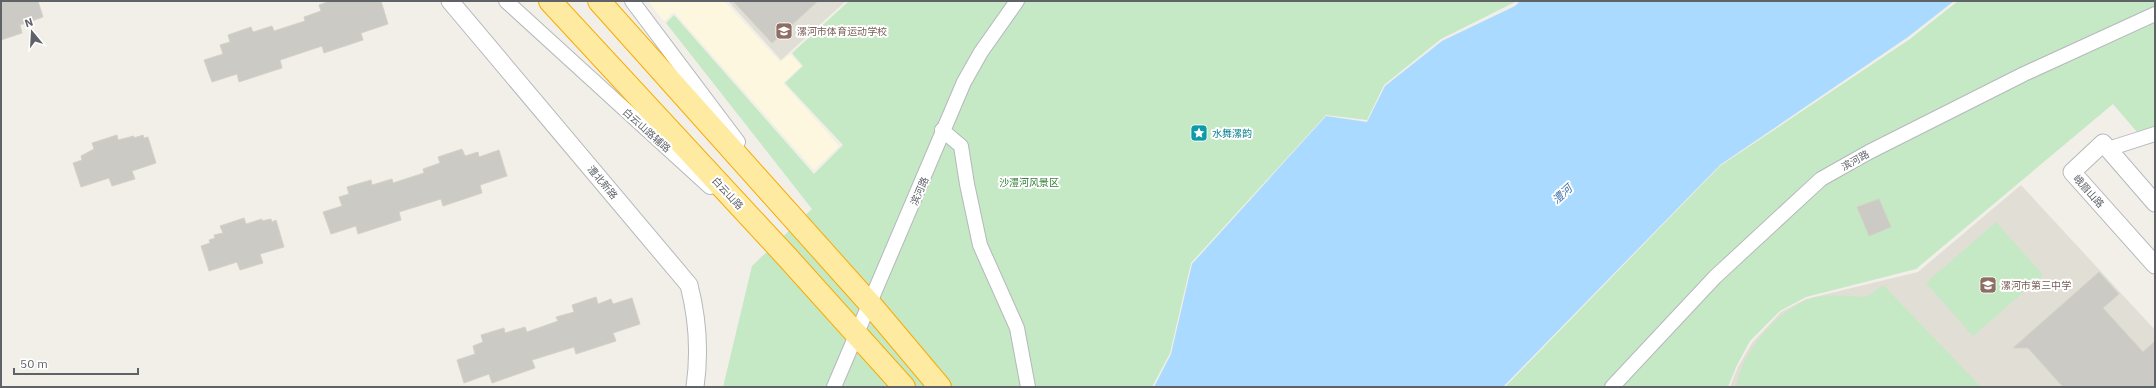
<svg xmlns="http://www.w3.org/2000/svg" width="2156" height="388" font-family="'IBM Plex Sans','Noto Sans SC',sans-serif">
<rect width="100%" height="100%" fill="#f1efe8"/>
<polygon fill="#fef7e0" points="648,1 724,1 780,62 790,54 801,66 783,83 839,146 814,170 674,12 664,21"/>
<g fill="#e1ded6">
<polygon points="728,1 846,1 781,60"/>
<polygon points="2021,185 2155,330 2155,387 1730,387 1738,367 1752,343 1781,312 1806,299 1918,272"/>
</g>
<g fill="#c5e8c5">
<polygon points="849,1 1517,1 1441,39 1384,85 1367,120 1326,115 1191,263 1170,353 1152,387 723,387 752,266 812,209 666,23 674,15 814,174 843,145 785,83 803,66 792,53"/>
<polygon points="1958,1 2155,1 2155,127 2137,132 2113,104 1916,269 1806,297 1780,311 1750,341 1737,365 1728,387 1505,387 1720,166 1910,39"/>
<polygon points="1996,222 2043,275 1973,336 1926,283"/>
<path d="M 1883,285 L 1981,387 L 1737,387 C 1739,355 1776,313 1805,301 C 1824,293 1847,296 1866,297 Z"/>
</g>
<polygon fill="#aadaff" points="1520,1 1954,1 1908,37 1720,165 1503,387 1154,387 1171,354 1192,264 1326,116 1367,122 1385,86 1442,41 1515,6"/>
<g fill="#cccac5" stroke="#d6d1c6">
<polygon points="1,1 38,1 43,17 20,25 22,33 1,40"/>
<polygon points="330,1 381,1 388,24 361,33 363,40 324,53 322,46 280,60 282,68 239,82 237,74 212,82 204,60 223,54 220,45 230,42 228,35 251,27 253,32 272,26 274,31 305,21 304,17 321,11 319,5"/>
<polygon points="733,1 818,1 772,43"/>
<polygon points="117,135 118,140 134,136 134,138 143,135 144,138 148,137 156,163 132,171 135,179 112,186 109,178 81,187 73,163 82,160 81,156 94,149 92,143"/>
<polygon points="462,149 465,156 478,152 479,157 499,150 507,176 480,185 482,193 443,206 441,199 399,212 401,220 358,234 356,226 331,234 323,212 342,206 339,197 349,194 347,187 371,180 372,185 392,179 393,183 424,173 423,169 440,163 438,157"/>
<polygon points="1879,199 1891,227 1869,236 1857,207"/>
<polygon points="244,218 246,224 262,219 262,221 271,219 272,222 276,220 284,247 260,254 263,263 240,270 237,262 209,271 201,246 210,243 209,240 215,238 214,235 223,233 220,226"/>
<polygon points="2099,272 2119,294 2103,308 2143,352 2155,341 2155,387 2063,387 2028,348 2013,348"/>
<polygon points="596,297 598,304 611,299 613,304 632,298 640,324 613,333 616,341 576,354 574,347 532,360 535,368 492,383 489,374 464,383 457,360 475,354 473,346 483,342 481,335 504,328 505,333 525,327 527,332 558,321 556,317 574,312 572,305"/>
</g>
<g fill="none" stroke-linecap="round" stroke-linejoin="round">
<g stroke="#b5b8bc" stroke-width="16">
<g id="minor">
<polyline points="506,1 710,187"/>
<polyline points="632,1 738,142"/>
<polyline points="942,130 961,146 967,184 980,245 1017,328 1028,387"/>
<polyline points="2108,149 2155,134"/>
<polyline points="834,387 964,82 981,52 1017,1"/>
<polyline points="1612,387 1715,277 1821,179 1869,152 2024,74 2155,14"/>
</g>
</g>
<g stroke="#b5b8bc" stroke-width="19">
<g id="tertiary">
<path d="M 450,1 L 689,285 C 698,320 700,352 695,387"/>
<polyline points="2155,203 2103,143 2072,172 2155,265"/>
</g>
</g>
<g stroke="#f9ab00" stroke-width="24">
<g id="trunk">
<polyline points="550,1 788,258 904,387"/>
<polyline points="599,1 871,305 940,387"/>
</g>
</g>
<use href="#minor" stroke="#fff" stroke-width="14"/>
<use href="#tertiary" stroke="#fff" stroke-width="17"/>
<use href="#trunk" stroke="#feeaa1" stroke-width="22"/>
</g>
<defs>
<g id="school-square" transform="scale(0.9)"><rect x="-9" y="-9" width="18" height="18" rx="4" fill="#8d6e63" stroke="#fff"/><path d="M0-5L7-2L0 1L-7-2ZM-4 1L0 2.5L4 1V4Q0 6-4 4Z" fill="#fff"/></g>
<g id="sight-square" transform="scale(0.9)"><rect x="-9" y="-9" width="18" height="18" rx="4" fill="#0f9aa8" stroke="#fff"/><path d="M0-6L1.8-2.2L6-1.7L2.9 1.2L3.7 5.4L0 3.3L-3.7 5.4L-2.9 1.2L-6-1.7L-1.8-2.2Z" fill="#fff"/></g>
</defs>
<g fill-rule="evenodd">
<use href="#school-square" x="784" y="31"/>
<use href="#sight-square" x="1199" y="133"/>
<use href="#school-square" x="1988" y="285"/>
</g>
<g text-anchor="middle" stroke-width="4" stroke-linejoin="round" paint-order="stroke">
<g font-size="10" fill="#785e54" stroke="#fff" text-anchor="start">
<text x="797" y="35">漯河市体育运动学校</text>
<text x="2001" y="289">漯河市第三中学</text>
</g>
<g font-size="10" fill="#5f6368" stroke="#fff">
<text transform="translate(647 130) rotate(42)" y="4">白云山路辅路</text>
<text transform="translate(1855 160) rotate(-29)" y="4">滨河路</text>
<text transform="translate(603 182) rotate(50)" y="4">澧北新路</text>
<text transform="translate(919 191) rotate(-67)" y="4">滨河路</text>
<text transform="translate(2089 191) rotate(48)" y="4">峨眉山路</text>
<text transform="translate(728 193) rotate(47)" y="4">白云山路</text>
</g>
<g font-size="10" fill="#0d838f" stroke="#fff" text-anchor="start">
<text x="1212" y="137">水舞漯韵</text>
</g>
<g font-size="10" fill="#348238" stroke="#fff">
<text x="1029" y="186">沙澧河风景区</text>
</g>
<g font-size="11" font-style="italic" fill="#4174aa" stroke="#fff">
<text transform="translate(1562 194) rotate(-43)" y="4">澧河</text>
</g>
</g>
<rect width="2156" height="388" fill="none" stroke="#5f6368" stroke-width="4"/>
<g transform="translate(32 32) rotate(342)" stroke="#ffffff" stroke-width="3" paint-order="stroke">
<path d="M0-3L7 15L0 10L-7 15Z" fill="#5f6368"/>
<text y="-6" font-size="11" font-weight="bold" text-anchor="middle" fill="#5f6368">N</text>
</g>
<path d="M14 368v6h124v-6" fill="none" stroke="#5f6368" stroke-width="2"/>
<text x="20" y="368" font-size="12" fill="#5f6368" stroke="#ffffff" stroke-width="3" paint-order="stroke">50 m</text>
</svg>
